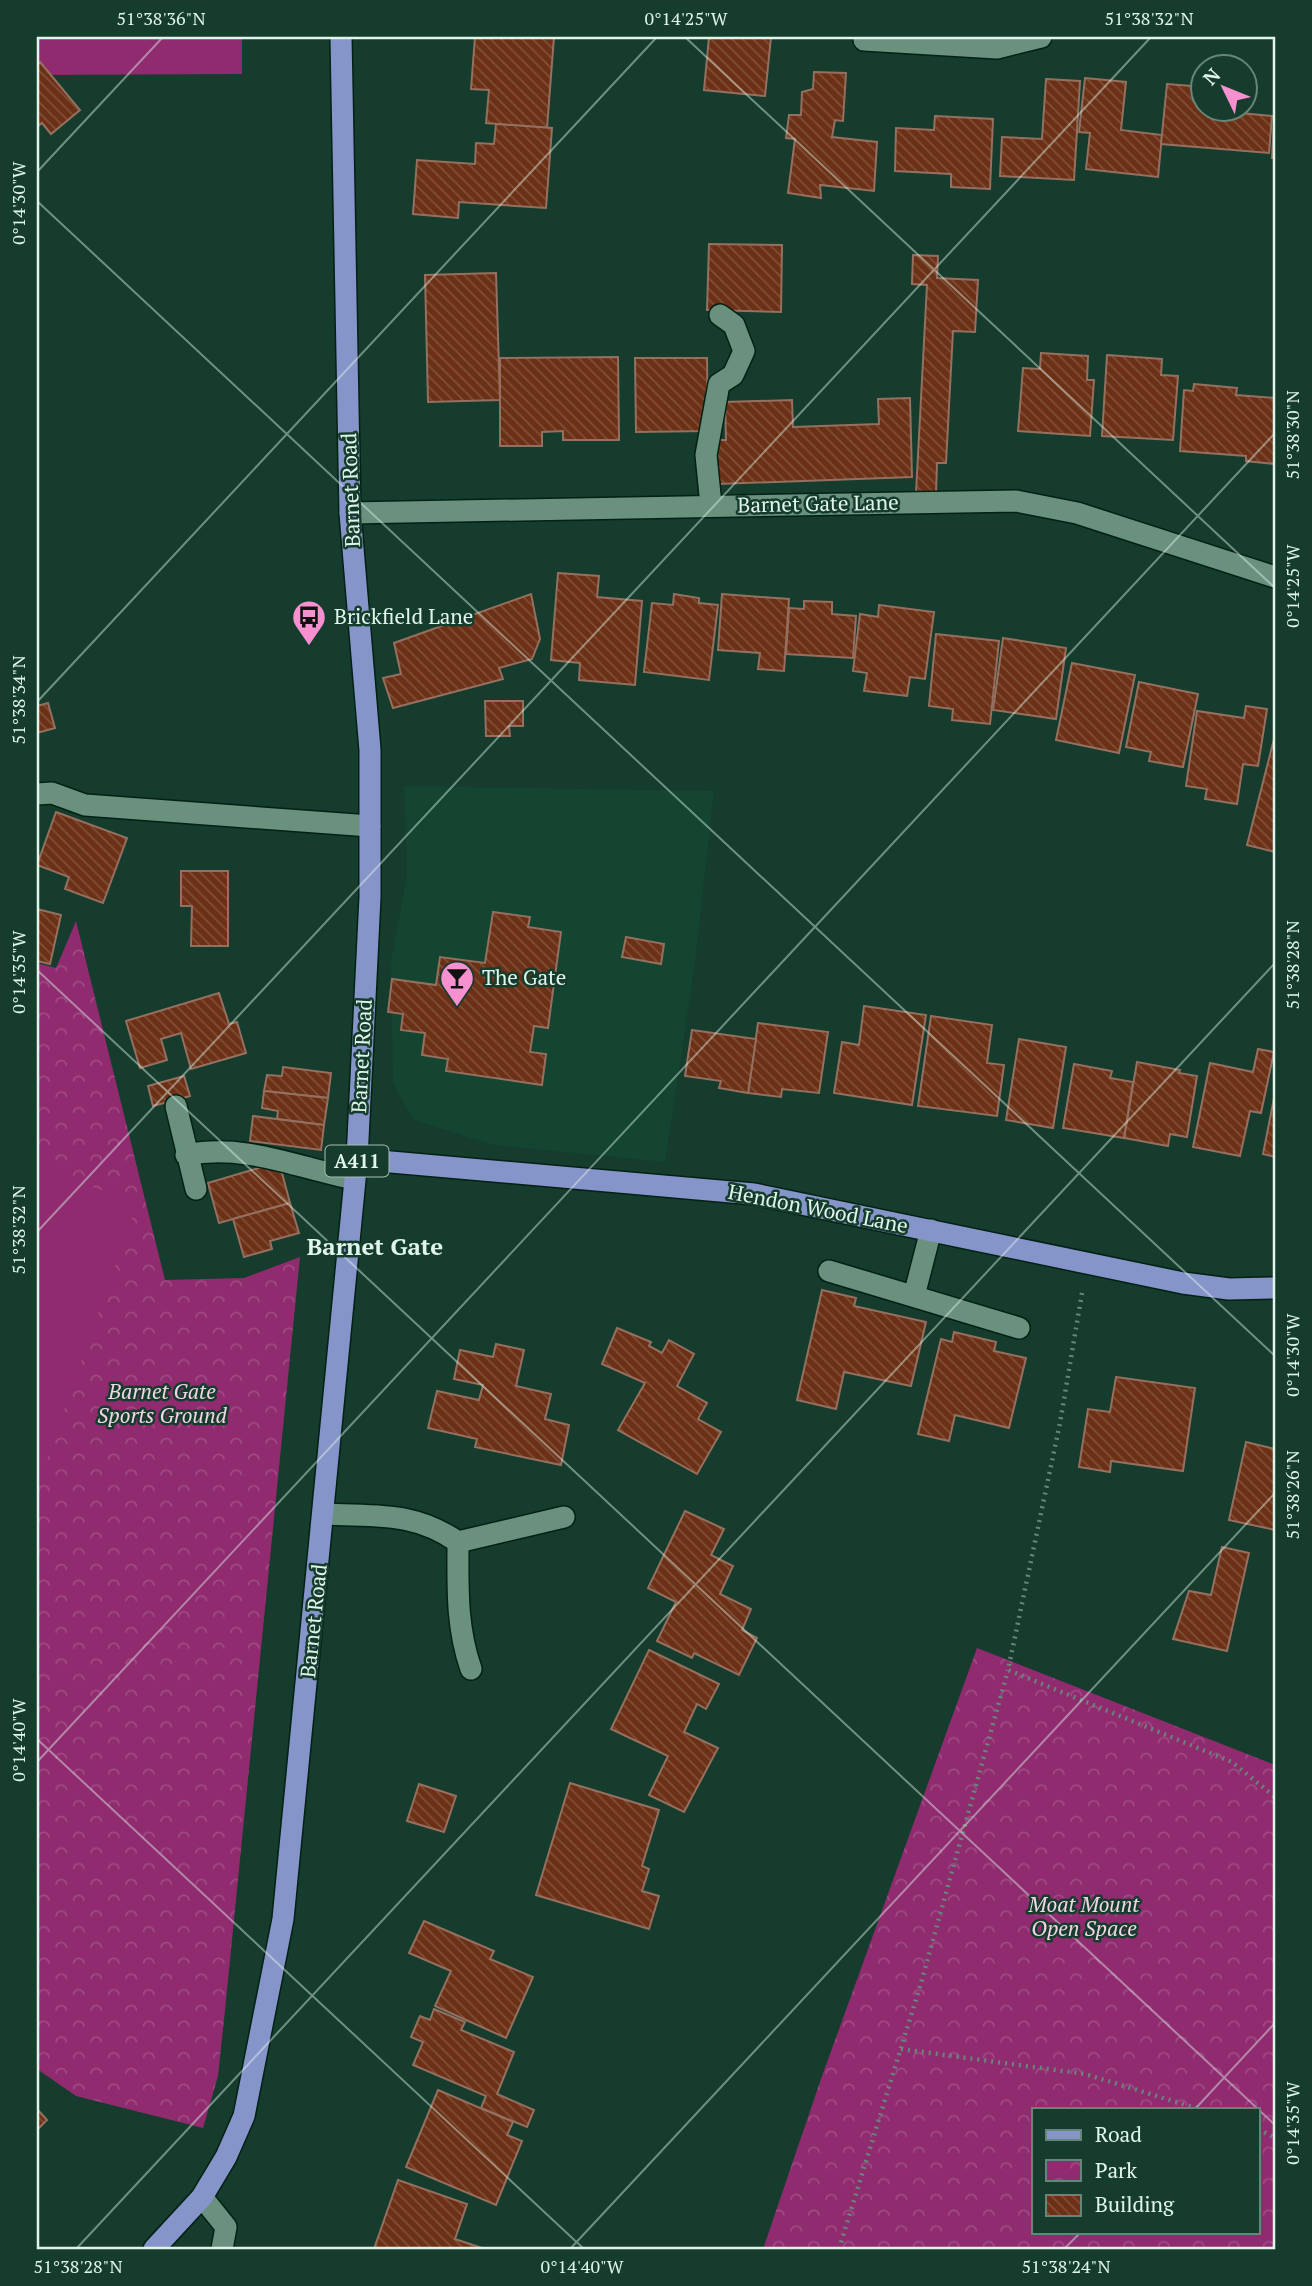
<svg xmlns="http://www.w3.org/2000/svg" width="1312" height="2286" font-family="'PT Serif',serif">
<defs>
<pattern id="park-crowns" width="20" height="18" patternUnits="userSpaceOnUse" patternTransform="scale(1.75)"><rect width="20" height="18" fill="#902b70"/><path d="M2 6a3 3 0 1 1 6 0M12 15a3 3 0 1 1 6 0" fill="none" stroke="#9f4a85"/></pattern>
<pattern id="building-back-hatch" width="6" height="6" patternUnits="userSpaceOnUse" patternTransform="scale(1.75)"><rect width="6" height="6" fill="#6b3015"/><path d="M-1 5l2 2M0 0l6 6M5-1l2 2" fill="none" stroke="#804f37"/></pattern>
</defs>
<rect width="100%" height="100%" fill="#153c2c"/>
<polygon fill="#134531" points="404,786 714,791 695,963 665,1162 493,1145 414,1120 393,1084 391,961 407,875"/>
<g fill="url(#park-crowns)" fill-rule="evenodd">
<polygon points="76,921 165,1280 244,1278 300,1257 225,2010 218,2076 203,2128 76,2096 37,2069 37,963 56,968"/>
<path d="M 977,1648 L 1275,1765 L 1275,2249 L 763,2249 L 821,2079 ZM 1034,2109 L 1258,2109 L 1258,2232 L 1034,2232 Z"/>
</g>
<g fill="#902b70">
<polygon points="37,37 242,37 242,74 37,75"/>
<polygon points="37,1167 137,1203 37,1487"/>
</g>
<g fill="url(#building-back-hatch)" stroke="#957060" stroke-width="2">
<polygon points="475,37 554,37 547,128 486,123 489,90 471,89"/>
<polygon points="709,37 771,37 765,96 704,90"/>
<polygon points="40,62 80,110 51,134 42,123 37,127 37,65"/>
<polygon points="814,72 846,73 843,121 835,120 832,137 877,142 874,191 820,185 821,198 788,193 795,139 786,138 789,115 801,115 802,92 813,89"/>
<polygon points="1085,78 1126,82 1121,130 1162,135 1158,177 1086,169 1090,133 1079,132"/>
<polygon points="1046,79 1080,81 1074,180 1000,176 1002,137 1042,139"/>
<polygon points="1167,84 1204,87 1204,108 1230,108 1230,112 1272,116 1269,153 1161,144"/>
<polygon points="1275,103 1275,158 1272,158"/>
<polygon points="935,116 993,119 990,189 951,187 951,174 895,171 896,128 934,130"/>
<polygon points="496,124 552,128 546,208 459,202 458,218 413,214 417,160 475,164 476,143 494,144"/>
<polygon points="709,244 782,245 781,312 707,310"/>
<polygon points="913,255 938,256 937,278 978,280 975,332 953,331 946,463 937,463 936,494 916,493 927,285 912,284"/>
<polygon points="496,273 500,400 428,402 425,275"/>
<polygon points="1041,353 1088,356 1087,380 1094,380 1090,436 1018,431 1023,368 1040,369"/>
<polygon points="1107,355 1162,359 1161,375 1178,376 1173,440 1102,436"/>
<polygon points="618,357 619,440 563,440 563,431 542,432 542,446 500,446 500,358"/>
<polygon points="635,358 707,358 708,431 636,432"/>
<polygon points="1194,384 1237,388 1236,395 1275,398 1275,464 1246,461 1246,456 1180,451 1184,390 1193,391"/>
<polygon points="910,398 912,477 718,484 716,440 726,440 725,402 792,400 793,427 879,424 878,399"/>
<polygon points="558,573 599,576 597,597 642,601 635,685 579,680 580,663 551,660"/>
<polygon points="531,594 540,639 532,659 499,668 503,679 393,708 383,678 401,674 394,643"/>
<polygon points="674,594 699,598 699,603 718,605 709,680 644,672 652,603 673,605"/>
<polygon points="722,594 789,599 784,671 758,669 760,653 718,650"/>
<polygon points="804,601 832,602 832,614 856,616 853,658 786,654 789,608 804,609"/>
<polygon points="879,605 934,612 925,679 910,677 907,696 864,691 867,673 853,671 860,614 878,617"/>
<polygon points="936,634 999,641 990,724 952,720 953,709 929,706"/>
<polygon points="1003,638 1066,648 1056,719 993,710"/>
<polygon points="1072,663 1135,675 1119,753 1056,740"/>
<polygon points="1139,682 1198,694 1183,767 1149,761 1151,752 1126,747"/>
<polygon points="485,701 523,701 523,726 509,726 510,736 486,736"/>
<polygon points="48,703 55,728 37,733 37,706"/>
<polygon points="1246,706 1267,709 1258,766 1243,764 1237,804 1205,799 1207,789 1186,786 1197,711 1244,718"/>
<polygon points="1275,735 1275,852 1247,845"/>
<polygon points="56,812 127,838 103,903 65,889 69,877 37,865"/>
<polygon points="181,871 228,871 228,946 191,946 192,906 181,906"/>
<polygon points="37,909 61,915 50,964 37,961"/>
<polygon points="493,912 530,917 528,927 561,932 548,1028 534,1026 530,1052 546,1054 542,1085 446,1071 448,1059 422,1055 425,1033 401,1030 403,1014 388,1012 392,979 436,985 440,957 485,963"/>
<polygon points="626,937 664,944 661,964 622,957"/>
<polygon points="219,993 229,1024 237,1022 246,1053 191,1069 181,1033 161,1039 167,1060 140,1068 126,1021"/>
<polygon points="864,1006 926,1015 912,1105 834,1093 842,1042 859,1045"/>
<polygon points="931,1016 992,1025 987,1063 1004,1065 997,1116 918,1106"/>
<polygon points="758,1023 828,1032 819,1093 782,1089 781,1097 748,1093"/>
<polygon points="692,1030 756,1039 748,1093 719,1088 721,1081 685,1076"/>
<polygon points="1019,1039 1066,1047 1053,1128 1006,1120"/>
<polygon points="1258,1049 1274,1052 1261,1113 1250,1111 1240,1156 1193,1147 1210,1063 1253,1072"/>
<polygon points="1137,1062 1180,1070 1179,1073 1197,1076 1187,1137 1170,1134 1168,1146 1124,1138"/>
<polygon points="1074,1064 1112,1071 1110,1078 1133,1082 1124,1138 1063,1128"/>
<polygon points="283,1067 331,1073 328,1098 264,1091 267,1075 282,1076"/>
<polygon points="184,1076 190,1096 153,1106 148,1086"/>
<polygon points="264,1091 328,1098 324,1125 277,1119 278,1111 262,1108"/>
<polygon points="1275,1093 1275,1157 1263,1154"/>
<polygon points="253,1116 324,1125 321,1150 250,1141"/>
<polygon points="279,1162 290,1203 219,1223 208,1183"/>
<polygon points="290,1203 299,1233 270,1241 272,1249 244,1257 233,1219"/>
<polygon points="822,1290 856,1298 854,1306 926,1322 911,1386 844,1372 836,1409 797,1400"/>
<polygon points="617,1328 651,1342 649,1346 662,1353 669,1340 694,1354 677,1386 707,1403 698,1419 721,1432 697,1474 618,1430 645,1383 602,1364"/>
<polygon points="954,1332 996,1342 994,1351 1026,1358 1009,1428 955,1415 949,1441 918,1434 941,1339 952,1342"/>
<polygon points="496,1344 524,1350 516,1386 551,1394 545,1419 569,1425 561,1465 475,1447 477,1439 428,1428 437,1391 479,1400 483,1385 454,1379 460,1350 493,1357"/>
<polygon points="1116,1377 1195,1388 1183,1471 1111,1461 1110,1472 1079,1467 1088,1409 1110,1412"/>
<polygon points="1246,1442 1275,1449 1275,1530 1229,1520"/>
<polygon points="685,1511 724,1529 711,1555 733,1566 720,1594 751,1609 742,1630 757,1638 739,1675 694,1653 692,1658 657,1641 676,1602 648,1588"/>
<polygon points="1222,1547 1249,1553 1227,1651 1173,1639 1189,1591 1211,1595"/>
<polygon points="649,1650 719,1684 706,1709 697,1704 684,1732 718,1748 684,1812 649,1795 668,1756 611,1729"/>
<polygon points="570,1783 659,1810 642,1866 649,1869 642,1891 659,1896 649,1929 536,1895"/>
<polygon points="419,1784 456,1796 444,1832 407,1821"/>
<polygon points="424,1921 494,1951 490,1959 533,1977 506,2038 435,2006 451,1971 409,1953"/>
<polygon points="434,2009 465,2022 461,2030 514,2052 497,2094 534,2110 527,2127 481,2108 486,2096 413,2065 423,2042 411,2037 420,2016 430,2020"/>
<polygon points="438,2090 513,2122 507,2135 522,2141 496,2205 406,2167"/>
<polygon points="37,2109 47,2120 37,2130"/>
<polygon points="398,2180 467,2204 455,2239 485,2249 374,2249"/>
</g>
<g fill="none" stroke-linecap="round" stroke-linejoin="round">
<g stroke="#042116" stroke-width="24">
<g id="minor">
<polyline points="864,40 997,48 1041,37"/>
<polyline points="711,505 706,455 719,384 733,375 744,351 734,325 720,315"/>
<polyline points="350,513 1016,501 1077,513 1275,577"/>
<polyline points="37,794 52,793 85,805 370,826"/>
<polyline points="176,1106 196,1189"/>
<path d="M 186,1155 C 245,1143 298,1168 354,1179"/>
<polyline points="829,1271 1019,1328"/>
<polyline points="914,1296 931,1230"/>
<path d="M 325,1514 C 377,1517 413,1511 458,1542 C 458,1586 456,1626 471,1669"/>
<polyline points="458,1542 564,1517"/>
<polyline points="202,2197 226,2227 222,2249"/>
</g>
</g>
<g stroke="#042116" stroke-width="24">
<g id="major">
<polyline points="357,1159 754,1194 1183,1283 1229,1289 1275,1288"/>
<polyline points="154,2249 202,2197 226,2157 244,2116 283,1919 357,1159 370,897 370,750 350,513 341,37"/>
</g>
</g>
<g stroke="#678779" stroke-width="4.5" stroke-dasharray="2 5" stroke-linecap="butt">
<polyline points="1082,1293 1060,1423 1008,1670 1232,1762 1275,1797"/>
<polyline points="901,2049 1085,2074 1199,2109"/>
<polyline points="1258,2129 1275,2138"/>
<polyline points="839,2249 921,1983 1008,1670"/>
</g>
<use href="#minor" stroke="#69917e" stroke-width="21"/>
<use href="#major" stroke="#8695c9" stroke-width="21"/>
</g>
<path fill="none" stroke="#e1f6eb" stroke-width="2" stroke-opacity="0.45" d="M 685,37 L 1275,588M 37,172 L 163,37M 37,201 L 1275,1356M 37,702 L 657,37M 37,970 L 1275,2125M 37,1232 L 1151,37M 37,1739 L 584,2249M 37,1762 L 1275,433M 1195,2109 L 1275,2023M 76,2249 L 1275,963M 570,2249 L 1275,1493M 1064,2249 L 1081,2232"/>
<defs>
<g id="bus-pin" transform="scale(1.75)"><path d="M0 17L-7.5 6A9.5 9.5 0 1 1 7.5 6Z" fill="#f690cf" stroke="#153c2c"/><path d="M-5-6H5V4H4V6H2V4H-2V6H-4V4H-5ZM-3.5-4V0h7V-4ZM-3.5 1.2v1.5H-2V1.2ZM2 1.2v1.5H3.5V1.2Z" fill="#111"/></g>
<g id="bar-pin" transform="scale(1.75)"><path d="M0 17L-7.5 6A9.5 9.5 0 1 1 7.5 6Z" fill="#f690cf" stroke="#153c2c"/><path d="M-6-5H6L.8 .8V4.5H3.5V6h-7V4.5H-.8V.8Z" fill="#111"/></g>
</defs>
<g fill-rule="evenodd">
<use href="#bus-pin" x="309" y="617"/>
<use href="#bar-pin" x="457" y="978"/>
</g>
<g text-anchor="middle" stroke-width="5" stroke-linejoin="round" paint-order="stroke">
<rect fill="#153c2c" stroke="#a4beb2" stroke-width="2" x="325.5" y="1145.5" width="63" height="31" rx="5"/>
<g font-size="19" font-weight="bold" fill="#e1f6eb">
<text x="357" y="1168">A411</text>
</g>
<g font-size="21" fill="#e1f6eb" stroke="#153c2c">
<text transform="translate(351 490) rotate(-92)" y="7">Barnet Road</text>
<text transform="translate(818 504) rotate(-1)" y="7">Barnet Gate Lane</text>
<text transform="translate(362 1056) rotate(-87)" y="7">Barnet Road</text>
<text transform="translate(818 1209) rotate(11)" y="7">Hendon Wood Lane</text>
<text transform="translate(314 1621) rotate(-84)" y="7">Barnet Road</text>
</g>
<g font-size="21" fill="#e1f6eb" stroke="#153c2c" text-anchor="start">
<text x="334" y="624">Brickfield Lane</text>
<text x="482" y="985">The Gate</text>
</g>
<g font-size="21" font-style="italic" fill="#f1d6e5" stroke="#153c2c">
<text x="162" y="1399">Barnet Gate<tspan x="162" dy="24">Sports Ground</tspan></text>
<text x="1084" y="1912">Moat Mount<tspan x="1084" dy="24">Open Space</tspan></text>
</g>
<g font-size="24" font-weight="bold" fill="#e1f6eb" stroke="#153c2c">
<text x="375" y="1255">Barnet Gate</text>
</g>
</g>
<rect width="1312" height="2286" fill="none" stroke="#153c2c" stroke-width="77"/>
<rect x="1032" y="2108" width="228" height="126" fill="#153c2c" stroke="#678678" stroke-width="2"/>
<rect x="1046" y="2130" width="35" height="10" fill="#8695c9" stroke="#678678" stroke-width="2"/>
<text x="1095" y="2142" font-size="21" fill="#e1f6eb">Road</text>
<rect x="1046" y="2160" width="35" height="21" fill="url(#park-crowns)" stroke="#678678" stroke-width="2"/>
<text x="1095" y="2178" font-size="21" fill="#e1f6eb">Park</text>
<rect x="1046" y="2195" width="35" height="21" fill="url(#building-back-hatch)" stroke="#678678" stroke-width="2"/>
<text x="1095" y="2212" font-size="21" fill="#e1f6eb">Building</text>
<g transform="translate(1224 88) rotate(313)"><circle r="33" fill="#153c2c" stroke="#678678" stroke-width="2"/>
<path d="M0-5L12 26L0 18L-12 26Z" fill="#f690cf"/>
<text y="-10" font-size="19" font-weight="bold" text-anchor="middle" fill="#e1f6eb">N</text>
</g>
<rect x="38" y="38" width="1236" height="2210" fill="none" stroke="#e1f6eb" stroke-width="2.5"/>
<g font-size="18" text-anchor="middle" fill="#e1f6eb">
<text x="161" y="25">51°38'36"N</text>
<text x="686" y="25">0°14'25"W</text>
<text x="1149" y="25">51°38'32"N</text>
<text transform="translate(19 203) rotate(-90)" y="6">0°14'30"W</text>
<text transform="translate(1293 435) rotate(-90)" y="6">51°38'30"N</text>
<text transform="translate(1293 586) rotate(-90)" y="6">0°14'25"W</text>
<text transform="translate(19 700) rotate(-90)" y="6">51°38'34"N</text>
<text transform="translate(1293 965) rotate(-90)" y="6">51°38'28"N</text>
<text transform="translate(19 972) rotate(-90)" y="6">0°14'35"W</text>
<text transform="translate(19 1230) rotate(-90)" y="6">51°38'32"N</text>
<text transform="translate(1293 1355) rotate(-90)" y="6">0°14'30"W</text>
<text transform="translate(1293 1495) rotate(-90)" y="6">51°38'26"N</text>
<text transform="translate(19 1740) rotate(-90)" y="6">0°14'40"W</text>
<text transform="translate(1293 2123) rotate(-90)" y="6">0°14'35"W</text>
<text x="78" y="2273">51°38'28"N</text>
<text x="582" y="2273">0°14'40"W</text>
<text x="1066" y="2273">51°38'24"N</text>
</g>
</svg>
